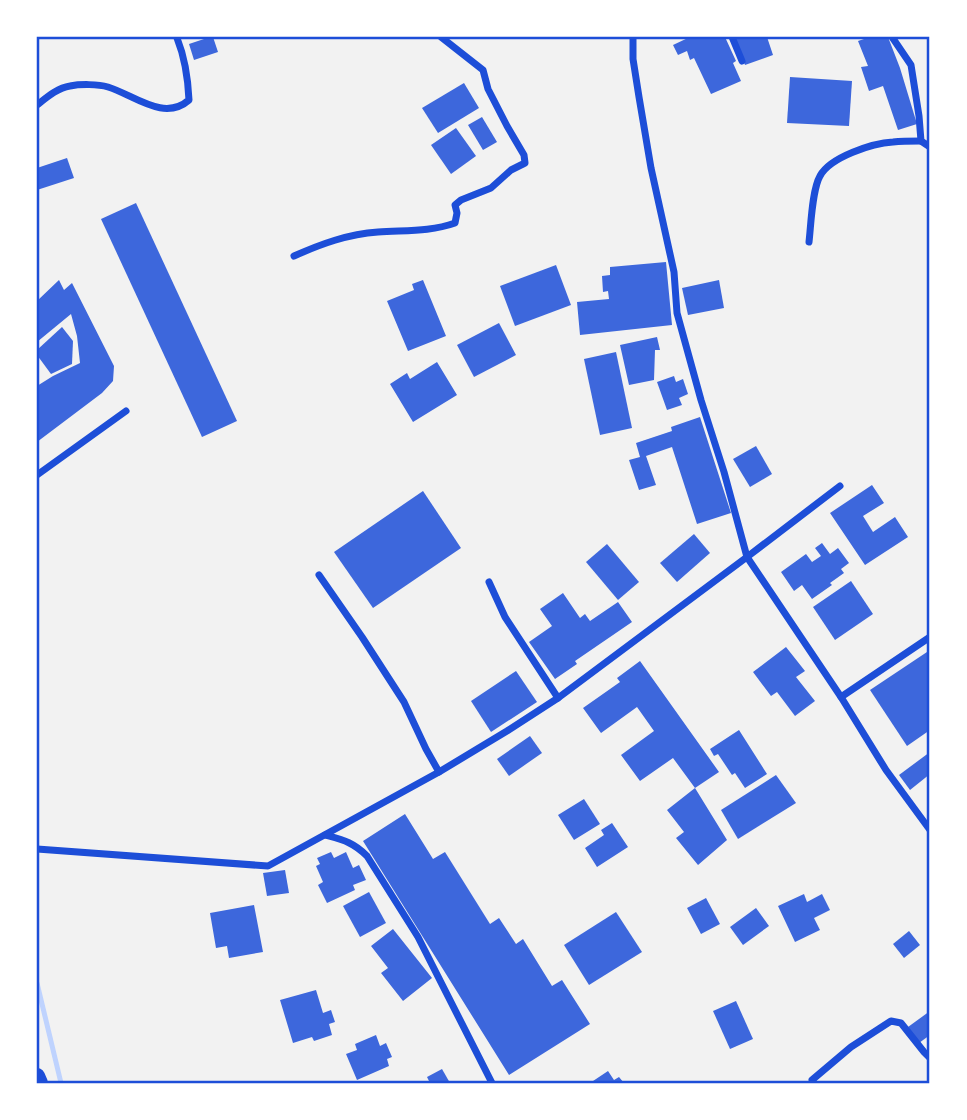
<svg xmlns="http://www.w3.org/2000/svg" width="967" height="1120" font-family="'Sofia Sans Condensed',sans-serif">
<rect width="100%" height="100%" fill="#f2f2f2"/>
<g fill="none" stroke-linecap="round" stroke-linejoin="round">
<polyline stroke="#bfd3fe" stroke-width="5" points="37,983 61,1083"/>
</g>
<g fill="#3d67dc">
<polygon points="210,37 213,37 218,52 194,60 189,44"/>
<polygon points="690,37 725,37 736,61 733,63 741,81 711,94 694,58 690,60 687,51 678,55 673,45"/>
<polygon points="735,37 767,37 773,55 745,65"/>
<polygon points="870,37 888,37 900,68 917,124 898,130 883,86 869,91 861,67 868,66 858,41"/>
<polygon points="790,77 852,81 849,126 787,123"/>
<polygon points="464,83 479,108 438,133 422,108"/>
<polygon points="482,117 497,142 483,150 468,125"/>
<polygon points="456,128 476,156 451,174 431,145"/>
<polygon points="67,158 74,178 37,190 37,168"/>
<polygon points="136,203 237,421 202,437 101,219"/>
<polygon points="666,262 672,325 580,335 577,302 609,299 608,291 603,292 602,276 610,275 610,267"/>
<polygon points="556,265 571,305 515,326 500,286"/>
<polygon points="59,280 64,290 72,283 114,366 113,381 102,393 37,442 37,386 53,376 80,363 77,336 71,314 37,342 37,301"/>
<polygon points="423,280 446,336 408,351 387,301 414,290 412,284"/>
<polygon points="719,280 724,308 688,315 682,288"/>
<polygon points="499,323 516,355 474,377 457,345"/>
<polygon points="62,327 73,341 72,364 51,374 37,355 37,350"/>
<polygon points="657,337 660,350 655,350 654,380 629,385 620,345"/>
<polygon points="616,352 632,428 600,435 584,359"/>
<polygon points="437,362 457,395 413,422 390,384 407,373 410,379"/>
<polygon points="674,376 676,382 683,379 688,394 679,398 682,405 667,410 657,382"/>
<polygon points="700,417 731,513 697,524 672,447 646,456 656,485 639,490 629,460 640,457 636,443 672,431 671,427"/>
<polygon points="756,446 772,474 750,487 733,459"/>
<polygon points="872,485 884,503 863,516 873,532 895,517 908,537 865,565 830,513"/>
<polygon points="423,491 461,548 373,608 334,552"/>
<polygon points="694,534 710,553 677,582 660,563"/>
<polygon points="822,543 830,554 838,548 849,563 841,569 844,573 830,583 832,585 812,599 802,585 794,591 781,572 806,554 812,562 821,556 815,548"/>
<polygon points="607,544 639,582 618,600 586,562"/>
<polygon points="851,581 873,614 835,640 813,607"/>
<polygon points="563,593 580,618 585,614 590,621 618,602 632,622 575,661 577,664 555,679 529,642 552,626 540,609"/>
<polygon points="786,647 805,671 796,677 815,701 795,716 777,692 771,696 753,672"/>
<polygon points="930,650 930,730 907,746 870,690"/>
<polygon points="640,661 719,772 695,788 673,758 640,781 621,755 654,731 637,707 601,733 583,708 620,682 617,678"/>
<polygon points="516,671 537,702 491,732 471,701"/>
<polygon points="739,730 767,774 745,788 735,773 732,775 718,754 714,756 710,749"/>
<polygon points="530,736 542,753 509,776 497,759"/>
<polygon points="930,752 930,774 910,790 899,775"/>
<polygon points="776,775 796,803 738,839 721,810"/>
<polygon points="695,788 727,840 698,865 676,838 684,832 667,810"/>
<polygon points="584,799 600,824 574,840 558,815"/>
<polygon points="405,814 433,859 445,852 490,924 499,918 516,944 523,939 552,986 562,980 590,1024 509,1075 363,841"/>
<polygon points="612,823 628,847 597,867 585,848 604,835 601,830"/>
<polygon points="331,852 334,858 346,852 353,868 359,865 366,880 353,885 355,890 327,903 318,885 323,882 316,866 320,864 317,858"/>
<polygon points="285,870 289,893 267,896 263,873"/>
<polygon points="369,892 386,923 360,937 343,906"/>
<polygon points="804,894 807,902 822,894 830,910 814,918 820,930 795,942 778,906"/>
<polygon points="706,898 720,924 701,934 687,908"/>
<polygon points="254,905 263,952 229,958 227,946 216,948 210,913"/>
<polygon points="756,908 769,926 743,945 730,927"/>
<polygon points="616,912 642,952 589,985 564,945"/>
<polygon points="393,929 432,978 403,1001 381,973 388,968 371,946"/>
<polygon points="909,931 920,945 904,958 893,944"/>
<polygon points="316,990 323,1013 331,1010 335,1022 329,1024 332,1035 314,1041 312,1037 293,1043 280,1000"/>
<polygon points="736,1001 753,1039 730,1049 713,1011"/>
<polygon points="930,1011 930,1035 919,1043 908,1027"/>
<polygon points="376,1035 380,1046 386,1043 392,1057 387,1059 389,1066 357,1080 346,1054 357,1050 355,1044"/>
<polygon points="442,1069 450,1083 430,1083 427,1077"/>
<polygon points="608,1071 614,1080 619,1077 624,1083 590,1083"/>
</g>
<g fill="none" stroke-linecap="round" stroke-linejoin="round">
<g stroke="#1d4ed8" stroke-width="7">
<polyline points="633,37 633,59 639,97 651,168 674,272 677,313 701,400 724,472 747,557 841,697 886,770 930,830"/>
<polyline points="732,37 742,61"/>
<polyline points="892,37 911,65 919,116 921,141 930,147"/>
<path d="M 37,105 C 46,98 57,88 70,86 C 80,84 98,84 108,87 C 134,95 164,122 189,100 C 188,78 185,58 177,38"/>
<path d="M 809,242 C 811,225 812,190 820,176 C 830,157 873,143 893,142 C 902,141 911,141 921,141"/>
<path d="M 294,256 C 321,244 348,234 378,232 C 404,230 430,232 455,223 L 457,213 L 455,205 L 461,200 L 491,188 L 511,170 L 525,163 L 524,155 L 507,126 L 488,89 L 483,70 L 441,37"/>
<polyline points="37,475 126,411"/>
<polyline points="319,575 362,637 404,702 426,749 439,772"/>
<polyline points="489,582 505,617 558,698"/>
<polyline points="841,697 930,637"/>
<path d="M 325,835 C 343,840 353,842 367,856 L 418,937 L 492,1083"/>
<polyline points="37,849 268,866 439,772 507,731 558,698 747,557 840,486"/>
<polyline points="814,1083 812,1080 851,1047 891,1021 901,1023 924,1052 930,1058"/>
</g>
<polyline stroke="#1d4ed8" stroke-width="16" points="37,1076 40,1083"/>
</g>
<rect width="967" height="1120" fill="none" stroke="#ffffff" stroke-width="77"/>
<rect x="38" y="38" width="890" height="1044" fill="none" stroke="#1d4ed8" stroke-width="2.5"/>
</svg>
